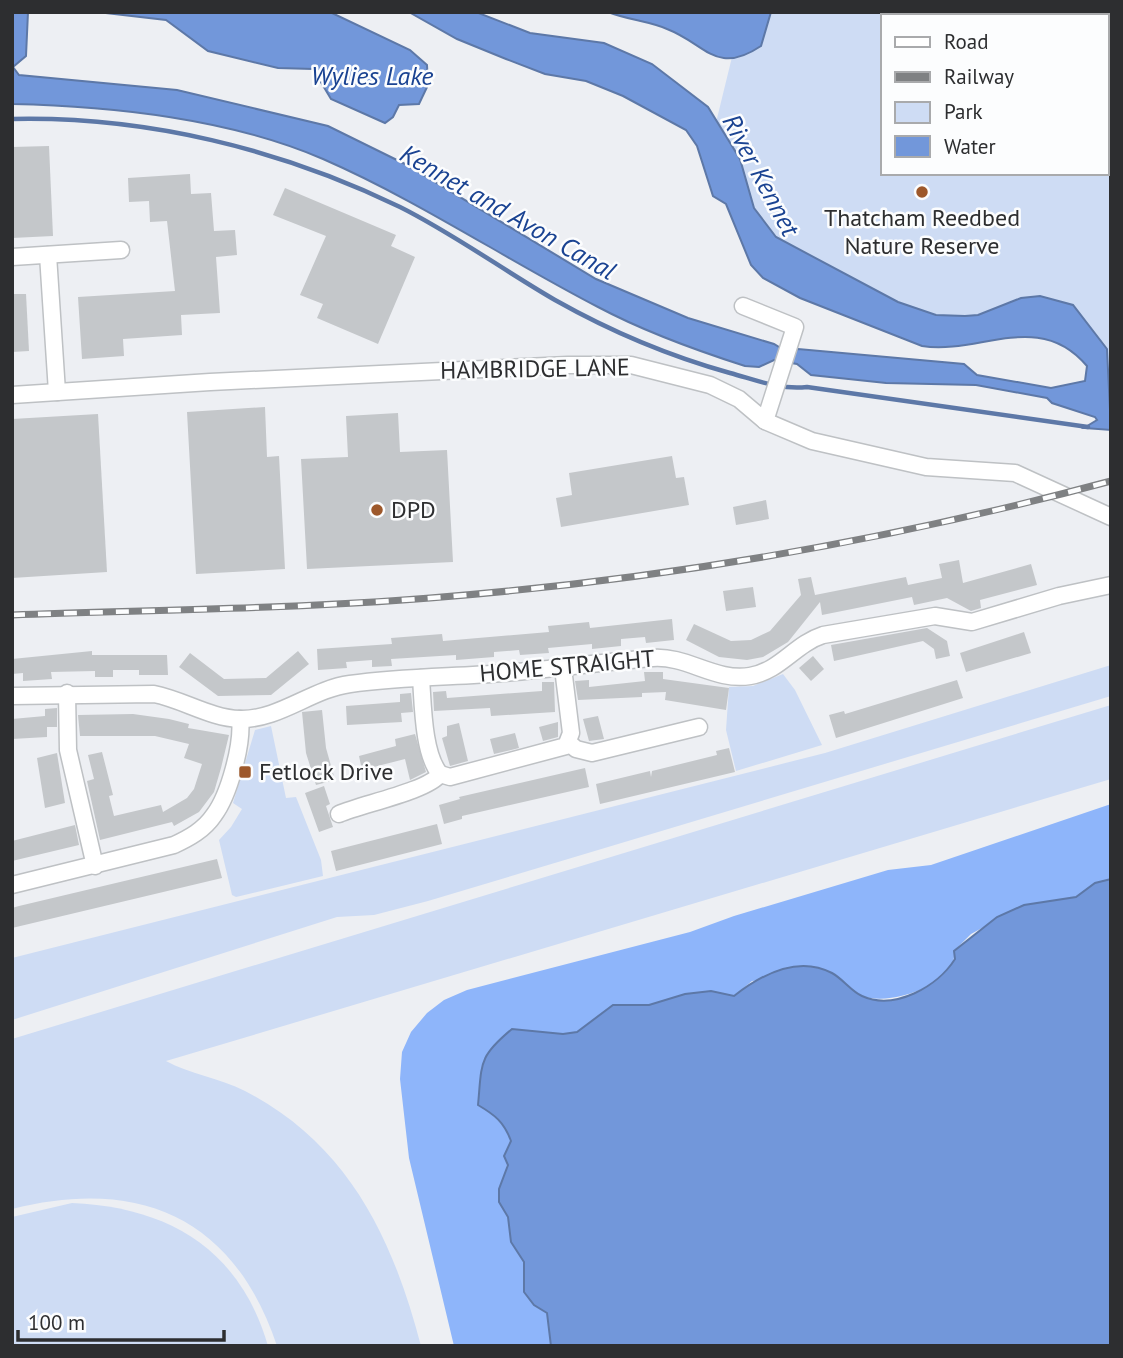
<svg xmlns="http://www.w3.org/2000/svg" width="1123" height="1358" font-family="'PT Sans',sans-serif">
<rect width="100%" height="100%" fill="#edeff3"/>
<g fill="#cedcf4" fill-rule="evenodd">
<path d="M 743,12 L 1111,12 L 1111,375 L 1076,334 L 942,334 L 791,271 L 711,143 ZM 883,16 L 1107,16 L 1107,173 L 883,173 Z"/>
<polygon points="1111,665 1111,696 428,901 374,915 337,917 12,1020 12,958 825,753"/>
<polygon points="783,674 795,690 822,745 736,771 726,730 729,687 753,686"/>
<path d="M 1111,705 L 1111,779 L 166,1061 C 189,1074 220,1078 245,1091 C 349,1145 393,1239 421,1346 L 277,1346 C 234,1217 139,1177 12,1209 L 12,1039 Z"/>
<polygon points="271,726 286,798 296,797 321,860 323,876 236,897 232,895 219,840 231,827 242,809 233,803 255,730"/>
<path d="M 72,1203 C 168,1207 240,1249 268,1346 L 12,1346 L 12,1217 Z"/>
</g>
<path fill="#8eb5fa" d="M 1111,804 L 1111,879 L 1095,883 L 1076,897 L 1024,905 L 971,934 L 954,951 C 959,984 889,1007 863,996 C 852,992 841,980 832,973 L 752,981 L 734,996 L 711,991 L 685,994 L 649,1005 L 613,1005 L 577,1032 L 563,1034 L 512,1029 L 478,1105 L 496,1115 L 506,1127 L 511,1141 L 505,1177 L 499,1189 L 499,1202 L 508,1217 L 511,1242 L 524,1262 L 525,1292 L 534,1304 L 547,1313 L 551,1346 L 454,1346 L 409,1158 L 400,1079 L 402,1052 L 411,1032 L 427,1013 L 444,1000 L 467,990 L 690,932 L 734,916 L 888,870 L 931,865 Z"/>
<g fill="#7297da" stroke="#5d78a7" stroke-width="2">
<path d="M 12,12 L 28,12 L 26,56 L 13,67 L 19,75 L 177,90 L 328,126 L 405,164 L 596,279 L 688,318 L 774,344 L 787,352 L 798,349 L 964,364 L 977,375 L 1051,388 L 1085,381 L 1087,366 C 1039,309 980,355 922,346 L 800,298 L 763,278 L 751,265 L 726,204 L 713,196 L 697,146 L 686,130 L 623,96 L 586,81 L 545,74 L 506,59 L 457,39 L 409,12 L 476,12 L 530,33 L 604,43 L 652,64 L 708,107 L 740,159 L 754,208 L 776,237 L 898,302 L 936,315 L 965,316 L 978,315 L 1021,298 L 1040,296 L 1073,305 L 1107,349 L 1111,430 L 1084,428 L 1097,420 L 1095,417 L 1052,403 L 1047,398 L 976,385 L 886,383 L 811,375 L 797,364 L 774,360 L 759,367 L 745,366 C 695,350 645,332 598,307 C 505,259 419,201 323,159 C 231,119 112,106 12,104 Z"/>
<polygon points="97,12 330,12 410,50 427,65 428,85 419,104 399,105 393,117 385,123 331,99 313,69 278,68 208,51 166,20"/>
<path d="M 608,12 L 771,12 L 761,46 C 716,76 706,44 667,29 C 649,21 628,20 608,12 Z"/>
<path d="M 1111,879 L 1111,1346 L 551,1346 L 547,1313 L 534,1305 L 524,1292 L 524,1262 L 511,1242 L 508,1217 L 499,1202 L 499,1189 L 508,1165 L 504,1156 L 511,1141 C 504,1122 495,1115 478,1105 C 482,1063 478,1057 512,1029 L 563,1034 L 577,1032 L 613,1005 L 649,1005 L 685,994 L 711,991 L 734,996 C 762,974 798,955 832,973 C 843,979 851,991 862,996 C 895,1011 938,986 955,959 L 954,951 L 997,917 L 1024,905 L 1076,897 L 1095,883 Z"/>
</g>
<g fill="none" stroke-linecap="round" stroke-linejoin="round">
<g stroke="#5d78a7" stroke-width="4.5">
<polyline points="1020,12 1020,16"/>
<path d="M 12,119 C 146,116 281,149 400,207 C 454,234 503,270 555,300 C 610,331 669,356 730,373 C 756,380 779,390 807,387 L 1088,427"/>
<polyline points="1107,144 1111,146"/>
</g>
</g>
<g fill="#c4c7ca">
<polygon points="49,146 53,236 12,238 12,147"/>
<polygon points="190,174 191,194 211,193 214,231 235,230 237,255 216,257 220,313 181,315 182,335 123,339 124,356 82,359 78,297 175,291 167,221 150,222 149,201 129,202 128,178"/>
<polygon points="285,188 396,235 391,246 415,257 378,344 317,318 323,304 300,295 326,236 273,215"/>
<polygon points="12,294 26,294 29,351 12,352"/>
<polygon points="265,407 267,457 279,456 285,569 196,574 187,412"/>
<polygon points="398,413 400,452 447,450 453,562 307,569 301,459 348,457 346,416"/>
<polygon points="98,414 107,572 12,578 12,419"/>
<polygon points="672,456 676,478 684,477 689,505 561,527 556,498 572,495 569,473"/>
<polygon points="766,500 769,519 736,525 733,507"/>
<polygon points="959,560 963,583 1031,564 1037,585 980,600 981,608 971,611 947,598 914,605 912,597 822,615 820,602 788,642 763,657 747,660 719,657 686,640 694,624 731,641 751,640 770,631 801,595 798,579 811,577 815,595 906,577 908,585 942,578 939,564"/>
<polygon points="753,587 756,607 726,611 723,591"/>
<polygon points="672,619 674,640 646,643 645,637 621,639 621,646 592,649 592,644 548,648 549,653 520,655 519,650 494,652 494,657 456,660 456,655 391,659 392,666 372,667 372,660 346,662 347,668 318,670 317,649 392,644 391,638 442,634 443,641 549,632 548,626 589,622 590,628"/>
<polygon points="927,628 947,641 950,656 936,659 934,649 923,641 834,661 831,645"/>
<polygon points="1024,632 1031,653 966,672 960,653"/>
<polygon points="92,651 92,655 167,655 168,675 139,675 139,670 113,670 113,677 95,677 95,671 51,672 52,679 23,681 23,673 12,674 12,659"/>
<polygon points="298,651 309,664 271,695 218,696 179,667 190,653 224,679 266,678"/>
<polygon points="813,656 824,669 811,681 799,668"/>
<polygon points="644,672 663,672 663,679 729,688 726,710 665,700 666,692 642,693 642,697 578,700 575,681 589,680 589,687 645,681"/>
<polygon points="957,680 963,698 836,738 829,715 844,711 845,714"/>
<polygon points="542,682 554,682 555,712 491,716 490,708 434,711 433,692 446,691 447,698 542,691"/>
<polygon points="411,693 413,712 401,713 402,722 347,725 346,706 400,702 400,694"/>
<polygon points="57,708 57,727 47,727 47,737 12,739 12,719 45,716 45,709"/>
<polygon points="322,710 326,748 335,780 316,785 306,753 302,712"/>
<polygon points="133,714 169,719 189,724 188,728 229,735 221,768 214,792 199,812 174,826 172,822 100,840 87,781 94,779 88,755 102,752 113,795 109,796 114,816 161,805 163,812 187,798 194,789 202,764 184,758 189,744 155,736 80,736 78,715"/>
<polygon points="598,716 604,739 589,741 583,719"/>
<polygon points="558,722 558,737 543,741 539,727"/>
<polygon points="459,723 468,761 450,766 442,738 447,736 447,726"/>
<polygon points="515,733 519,748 494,754 490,739"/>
<polygon points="415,734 426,772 410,780 405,759 362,770 359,756 396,746 395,739"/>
<polygon points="729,748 735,772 600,804 596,784 650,771 651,777 652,771 717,755 716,751"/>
<polygon points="57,753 65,803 45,808 37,758"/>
<polygon points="585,768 589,787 462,816 462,819 444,824 439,805 460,799 459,797"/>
<polygon points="324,786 330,804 326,806 333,827 319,832 305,793"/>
<polygon points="437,824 442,844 336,871 331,851"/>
<polygon points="75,825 79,845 12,861 12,841"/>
<polygon points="217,859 222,878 12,928 12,908 19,906"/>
</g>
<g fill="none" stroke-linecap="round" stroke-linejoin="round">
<g stroke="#bec1c4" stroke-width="19">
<g id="minor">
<polyline points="48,255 57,392"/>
<polyline points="12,257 121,250"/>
<polyline points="743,306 795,327 765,421"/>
<polyline points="12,395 210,382 568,365 631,365 710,385 739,399 765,421 812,441 926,467 1015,473 1111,517"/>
<path d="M 421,678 C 423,705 423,754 440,774 L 450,777 L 566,746 L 571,733 L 563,668"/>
<polyline points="67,693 68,750 95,866"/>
<path d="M 12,696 L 154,694 C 184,700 210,718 240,719 C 279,720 312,689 350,684 C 401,677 453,677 504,673 C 554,669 603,662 652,658 C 687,655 715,682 750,676 C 780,671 795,644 823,635 L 935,616 L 972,622 L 1059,596 L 1111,585"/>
<polyline points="568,742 576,749 592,753 699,727"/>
<path d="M 339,814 C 362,804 428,791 440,774"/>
<path d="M 12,885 L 174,845 C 189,838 204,830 214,815 C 229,795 243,744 240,719"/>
</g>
</g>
<use href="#minor" stroke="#fff" stroke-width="16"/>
<g stroke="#7f8183" stroke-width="7">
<path id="rail" d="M 12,615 C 151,610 291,609 430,598 C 660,580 888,541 1111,481"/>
</g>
<use href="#rail" stroke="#fcfdfe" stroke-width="4.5" stroke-dasharray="13" stroke-linecap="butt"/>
</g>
<g fill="#9d582b" stroke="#fcfdfe" stroke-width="2.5">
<circle cx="922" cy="192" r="7"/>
<circle cx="377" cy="510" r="7"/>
<rect x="238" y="765" width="14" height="14" rx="3.5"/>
</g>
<g text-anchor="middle" stroke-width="5" stroke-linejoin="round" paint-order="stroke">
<g font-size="24" fill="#2d2e30" stroke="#fcfdfe" text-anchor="start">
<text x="922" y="226" text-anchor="middle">Thatcham Reedbed<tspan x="922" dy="28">Nature Reserve</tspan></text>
<text x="391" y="518">DPD</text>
<text x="259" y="780">Fetlock Drive</text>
</g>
<g font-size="24" fill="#2d2e30" stroke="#fcfdfe">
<text transform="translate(535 369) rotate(-1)" y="8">HAMBRIDGE LANE</text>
<text transform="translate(567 666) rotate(-5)" y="8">HOME STRAIGHT</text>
</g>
<g font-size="26" font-style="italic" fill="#1a4392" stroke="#fcfdfe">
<text x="372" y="85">Wylies Lake</text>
<text transform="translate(761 175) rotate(62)" y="9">River Kennet</text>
<text transform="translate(508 212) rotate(30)" y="9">Kennet and Avon Canal</text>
</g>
</g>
<rect width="1123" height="1358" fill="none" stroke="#2d2e30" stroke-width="28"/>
<rect x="881" y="14" width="228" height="161" fill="#fcfdfe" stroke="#a9aaac" stroke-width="2"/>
<rect x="895" y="37" width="35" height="10" fill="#ffffff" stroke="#a9aaac" stroke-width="2"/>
<text x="944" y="49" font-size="21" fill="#2d2e30">Road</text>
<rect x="895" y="72" width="35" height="10" fill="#7f8183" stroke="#a9aaac" stroke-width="2"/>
<text x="944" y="84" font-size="21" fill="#2d2e30">Railway</text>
<rect x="895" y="102" width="35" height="21" fill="#cedcf4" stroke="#a9aaac" stroke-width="2"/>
<text x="944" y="119" font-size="21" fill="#2d2e30">Park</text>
<rect x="895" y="136" width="35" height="21" fill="#7297da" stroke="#a9aaac" stroke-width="2"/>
<text x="944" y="154" font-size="21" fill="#2d2e30">Water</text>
<path d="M18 1330v10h206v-10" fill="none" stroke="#2d2e30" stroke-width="3.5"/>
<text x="28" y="1330" font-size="21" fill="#2d2e30" stroke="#fcfdfe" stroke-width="5" paint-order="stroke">100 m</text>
</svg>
